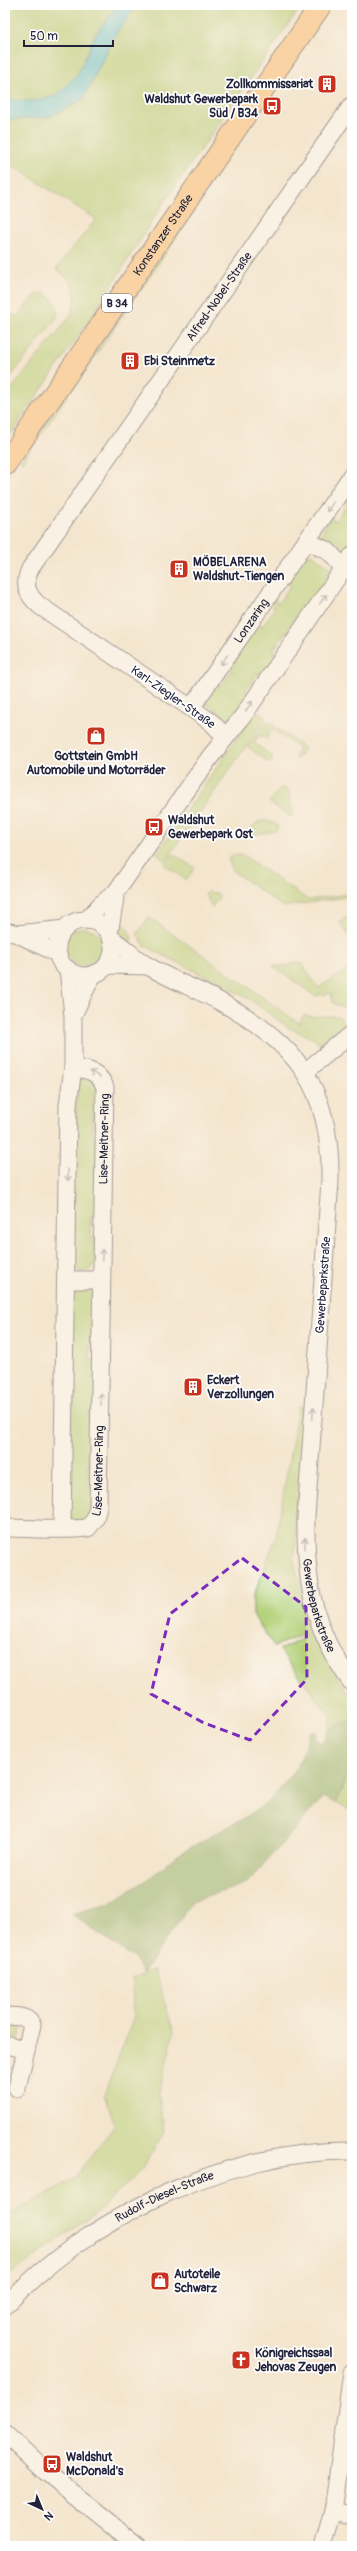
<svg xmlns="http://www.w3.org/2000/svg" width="357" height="2551" font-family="Pangolin,sans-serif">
<rect width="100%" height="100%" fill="#fff"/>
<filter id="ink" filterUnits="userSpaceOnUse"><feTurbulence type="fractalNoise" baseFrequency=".025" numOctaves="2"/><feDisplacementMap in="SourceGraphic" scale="8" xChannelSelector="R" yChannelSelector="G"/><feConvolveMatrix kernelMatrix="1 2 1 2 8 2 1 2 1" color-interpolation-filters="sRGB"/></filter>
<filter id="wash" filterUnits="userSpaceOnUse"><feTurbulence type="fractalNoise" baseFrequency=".012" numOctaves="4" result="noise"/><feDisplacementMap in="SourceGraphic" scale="16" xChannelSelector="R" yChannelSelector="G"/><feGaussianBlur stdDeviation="0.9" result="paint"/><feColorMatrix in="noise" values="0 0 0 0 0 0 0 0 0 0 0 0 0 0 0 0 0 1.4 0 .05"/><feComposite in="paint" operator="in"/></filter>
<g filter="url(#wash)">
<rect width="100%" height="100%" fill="#f4e6ce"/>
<g fill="#b2d077" stroke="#6a7959">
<polygon points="5,5 118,5 95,35 78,74 56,96 35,101 5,100"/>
<path d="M 137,5 L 302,5 L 164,202 L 96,310 L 5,443 L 5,397 L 69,318 C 80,294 77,284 56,269 L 96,219 L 10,164 L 5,171 L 5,120 L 49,117 L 83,99 L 115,35 Z"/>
<polygon points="201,197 203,199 22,462 20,461"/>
<path d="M 44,293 C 53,299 60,305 57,317 L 5,384 L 5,310 L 17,317 L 34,296 Z"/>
<polygon points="346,490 350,500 352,497 352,547 341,553 323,541 320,537 331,513 334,522 347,504 343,494"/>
<polygon points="312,554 331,568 332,573 306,618 302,609 289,627 293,637 291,640 287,631 274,649 278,659 262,681 259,672 246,690 250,700 235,717 227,718 204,702 215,679 219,688 232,670 228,660 258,618 262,627 274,609 271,599 274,595 278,604 290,586 286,576 306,555"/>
<polygon points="256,711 266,718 165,862 157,853"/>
<polygon points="267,721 305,748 297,759 294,757 299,749 273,729 266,739 259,735 254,743 272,756 272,762 269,763 248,747"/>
<polygon points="281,787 288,790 293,815 290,817 269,802"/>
<polygon points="266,820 276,824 278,828 276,831 252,835 247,833 257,822"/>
<polygon points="173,854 195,868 186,880 165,865"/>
<polygon points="232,855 243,855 308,900 352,893 352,896 283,907 234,872 228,860"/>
<polygon points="208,892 217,893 220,896 212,907 205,894"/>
<path d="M 149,917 L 299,1023 L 304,1015 C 317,1019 329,1013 341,1018 L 344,1024 L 343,1031 L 318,1044 L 314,1039 L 289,1028 L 248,998 L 145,946 L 137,934 Z"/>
<polygon points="344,918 352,918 352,942 340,922"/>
<polygon points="119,920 125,925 132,937 130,943 119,931"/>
<circle cx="84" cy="947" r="19"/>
<polygon points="297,962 302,963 318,988 352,967 352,1011 333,1003 331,993 315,996 273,966 286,966"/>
<polygon points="83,1078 92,1078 101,1097 94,1092 93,1109 101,1115 101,1119 93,1113 92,1135 101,1141 100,1222 91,1217 91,1239 99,1245 97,1259 91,1270 80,1272 74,1267 70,1252 77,1083"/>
<polygon points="79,1289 90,1289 94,1293 98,1342 90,1336 90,1358 98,1364 98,1417 90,1411 89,1433 97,1439 97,1468 89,1462 88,1484 97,1490 96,1499 85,1520 76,1522 69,1517 69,1309 74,1293"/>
<polygon points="298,1407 305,1407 294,1562 314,1639 352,1698 352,1720 329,1729 330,1716 279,1650 306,1637 305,1634 274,1646 253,1615 253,1598 276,1536"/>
<polygon points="352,1758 351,1811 336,1803 349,1775"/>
<polygon points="154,1969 174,2032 159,2092 164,2132 143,2168 99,2211 5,2278 5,2217 74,2179 115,2125 104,2095 133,2019 132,1979"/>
<polygon points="5,2023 16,2025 21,2029 20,2037 13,2039 5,2036"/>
</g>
<path fill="#8db268" stroke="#586a52" d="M 352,1720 C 352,1758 352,1768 336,1803 L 323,1797 L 247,1883 L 192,1902 L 143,1973 L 134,1958 L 71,1914 L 108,1904 L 147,1880 L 177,1855 L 244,1818 L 272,1799 L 298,1765 L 310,1733 L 316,1731 L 316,1740 L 323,1743 L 329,1729 Z"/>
<polygon fill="#5cc6d6" stroke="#3f7488" points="118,5 137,5 115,35 83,99 49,117 5,120 5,100 35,101 56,96 78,74 95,35"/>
</g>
<g filter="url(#ink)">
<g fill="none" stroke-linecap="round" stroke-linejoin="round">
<g stroke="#423f51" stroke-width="19">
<g id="minor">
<polyline points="306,541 328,551 344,568"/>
<path id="s1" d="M 191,708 L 352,475"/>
<path id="s2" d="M 225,736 L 211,722 L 191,708 L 40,606 C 27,595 23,585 30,569 L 352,105"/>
<polyline points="87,920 100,905 116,892 210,757 243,716 352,556"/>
<circle cx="85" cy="948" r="28"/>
<polyline points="5,931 18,934 58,954"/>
<polyline points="18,934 65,929"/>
<polyline points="109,934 116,892"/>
<path id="s3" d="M 112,939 C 124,947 136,959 148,966 C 170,979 194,988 217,1000 C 297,1043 332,1088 330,1181 L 306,1517 C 305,1581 313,1631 352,1683"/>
<polyline points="107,965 148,966"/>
<polyline points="68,969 73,1015 73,1068"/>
<polyline points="73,1015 93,974"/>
<polyline points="305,1072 352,1033"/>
<polyline points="66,1280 101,1280"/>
<path id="s4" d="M 5,1528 C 32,1528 61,1531 88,1528 L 95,1519 L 98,1507 L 105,1087 C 99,1072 88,1069 73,1068 L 68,1105 L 62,1529"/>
<path d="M 5,2016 C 16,2017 27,2015 32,2025 L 26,2050 L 5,2044"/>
<polyline points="17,2088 26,2050"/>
<path id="s5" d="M 5,2306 C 88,2217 230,2149 352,2151"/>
<polyline points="5,2433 46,2472 138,2546"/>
<polyline points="333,2511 352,2515"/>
<polyline points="323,2546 333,2511 352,2372"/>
</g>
</g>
<g stroke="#423f51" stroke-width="23">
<g id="major">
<path id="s6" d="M 5,465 L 321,5"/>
</g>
</g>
<use href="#minor" stroke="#fff" stroke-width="17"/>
<use href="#major" stroke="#febc70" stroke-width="21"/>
</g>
<defs><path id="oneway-shaft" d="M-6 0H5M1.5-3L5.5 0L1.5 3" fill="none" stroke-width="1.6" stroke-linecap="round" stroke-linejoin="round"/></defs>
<g stroke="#9c9ca7">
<use href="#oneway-shaft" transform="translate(330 507) rotate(125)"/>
<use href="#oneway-shaft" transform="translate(323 599) rotate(-55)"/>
<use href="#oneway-shaft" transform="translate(224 660) rotate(124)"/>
<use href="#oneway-shaft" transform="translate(249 706) rotate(-56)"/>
<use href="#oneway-shaft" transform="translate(95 1074) rotate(-149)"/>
<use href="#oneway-shaft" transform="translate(68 1175) rotate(91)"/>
<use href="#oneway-shaft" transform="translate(102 1255) rotate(-89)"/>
<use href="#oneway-shaft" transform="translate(101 1399) rotate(-89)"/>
<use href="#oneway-shaft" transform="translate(313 1413) rotate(-86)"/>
<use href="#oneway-shaft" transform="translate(305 1543) rotate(-90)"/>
</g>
</g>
<path d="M0 0H357V2551H0ZM 242,1558 L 306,1607 L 307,1679 L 250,1740 L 204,1723 L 151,1694 L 170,1614 Z" fill="#f4e6ce" fill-opacity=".55" fill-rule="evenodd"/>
<path fill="none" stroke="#7b2cbf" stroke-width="3" stroke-dasharray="8 5" stroke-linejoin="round" d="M 242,1558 L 306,1607 L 307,1679 L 250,1740 L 204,1723 L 151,1694 L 170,1614 Z"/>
<defs>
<g id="building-square" transform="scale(1)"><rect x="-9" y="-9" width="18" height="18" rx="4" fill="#c8321e" stroke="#fff"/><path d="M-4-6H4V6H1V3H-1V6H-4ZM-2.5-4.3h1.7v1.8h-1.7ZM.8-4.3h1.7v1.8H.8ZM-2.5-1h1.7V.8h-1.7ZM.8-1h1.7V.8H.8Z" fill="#fff"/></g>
<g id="bus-square" transform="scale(1)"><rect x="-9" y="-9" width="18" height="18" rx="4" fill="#c8321e" stroke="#fff"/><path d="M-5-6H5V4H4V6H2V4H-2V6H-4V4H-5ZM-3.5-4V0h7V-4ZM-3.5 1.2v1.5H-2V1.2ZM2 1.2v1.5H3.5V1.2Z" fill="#fff"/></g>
<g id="shop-square" transform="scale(1)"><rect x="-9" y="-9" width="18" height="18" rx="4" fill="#c8321e" stroke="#fff"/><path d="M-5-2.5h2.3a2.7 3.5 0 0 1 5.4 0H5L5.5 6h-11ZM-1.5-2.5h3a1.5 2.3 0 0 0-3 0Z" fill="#fff"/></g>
<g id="church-square" transform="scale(1)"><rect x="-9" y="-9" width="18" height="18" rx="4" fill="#c8321e" stroke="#fff"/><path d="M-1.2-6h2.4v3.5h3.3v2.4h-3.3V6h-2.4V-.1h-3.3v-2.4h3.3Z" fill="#fff"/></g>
</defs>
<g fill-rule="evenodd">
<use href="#building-square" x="327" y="84"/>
<use href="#bus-square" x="272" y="106"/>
<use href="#building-square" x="130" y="361"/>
<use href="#building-square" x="179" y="569"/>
<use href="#shop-square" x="96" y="736"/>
<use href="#bus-square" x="154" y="827"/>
<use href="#building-square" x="193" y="1387"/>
<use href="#shop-square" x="160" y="2281"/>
<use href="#church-square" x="241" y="2360"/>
<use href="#bus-square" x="52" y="2464"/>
</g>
<g text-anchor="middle" stroke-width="3.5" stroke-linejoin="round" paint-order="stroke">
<rect fill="#fff" stroke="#646476" stroke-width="1" x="102" y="294" width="30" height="18" rx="3"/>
<g font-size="11" font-weight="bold" fill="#22223b">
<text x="117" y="307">B 34</text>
</g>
<g font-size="12" font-weight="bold" fill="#22223b" stroke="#fff" text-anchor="start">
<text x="313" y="88" text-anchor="end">Zollkommissariat</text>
<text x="258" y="103" text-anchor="end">Waldshut Gewerbepark<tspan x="258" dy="14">Süd / B34</tspan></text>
<text x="144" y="365">Ebi Steinmetz</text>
<text x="193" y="566">MÖBELARENA<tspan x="193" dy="14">Waldshut-Tiengen</tspan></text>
<text x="96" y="760" text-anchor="middle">Gottstein GmbH<tspan x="96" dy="14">Automobile und Motorräder</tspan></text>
<text x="168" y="824">Waldshut<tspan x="168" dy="14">Gewerbepark Ost</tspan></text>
<text x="207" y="1384">Eckert<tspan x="207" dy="14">Verzollungen</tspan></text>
<text x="174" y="2278">Autoteile<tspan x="174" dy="14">Schwarz</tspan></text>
<text x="255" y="2357">Königreichssaal<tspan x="255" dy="14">Jehovas Zeugen</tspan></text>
<text x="66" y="2461">Waldshut<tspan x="66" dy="14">McDonald's</tspan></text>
</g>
<g font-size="12" fill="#22223b" stroke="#fff">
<text dy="4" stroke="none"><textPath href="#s6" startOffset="279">Konstanzer Straße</textPath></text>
<text dy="4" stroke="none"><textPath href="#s2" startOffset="600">Alfred-Nobel-Straße</textPath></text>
<text dy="4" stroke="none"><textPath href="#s1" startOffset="106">Lonzaring</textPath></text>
<text transform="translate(173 697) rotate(35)" y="4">Karl-Ziegler-Straße</text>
<text dy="4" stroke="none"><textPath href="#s4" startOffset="475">Lise-Meitner-Ring</textPath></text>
<text transform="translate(323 1285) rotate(-86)" y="4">Gewerbeparkstraße</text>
<text dy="4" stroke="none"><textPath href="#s4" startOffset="143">Lise-Meitner-Ring</textPath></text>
<text dy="4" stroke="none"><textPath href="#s3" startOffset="777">Gewerbeparkstraße</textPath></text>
<text dy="4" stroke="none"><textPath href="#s5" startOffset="195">Rudolf-Diesel-Straße</textPath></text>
</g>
</g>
<rect width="357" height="2551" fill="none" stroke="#fff" stroke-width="20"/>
<g transform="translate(42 2509) rotate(136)" stroke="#ffffff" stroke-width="3" paint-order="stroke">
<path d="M0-3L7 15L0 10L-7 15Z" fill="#22223b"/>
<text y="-6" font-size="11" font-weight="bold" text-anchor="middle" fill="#22223b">N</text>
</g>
<path d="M24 40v6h89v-6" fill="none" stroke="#22223b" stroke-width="2"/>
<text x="30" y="40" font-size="12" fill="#22223b" stroke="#ffffff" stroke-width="3" paint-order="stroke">50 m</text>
</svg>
